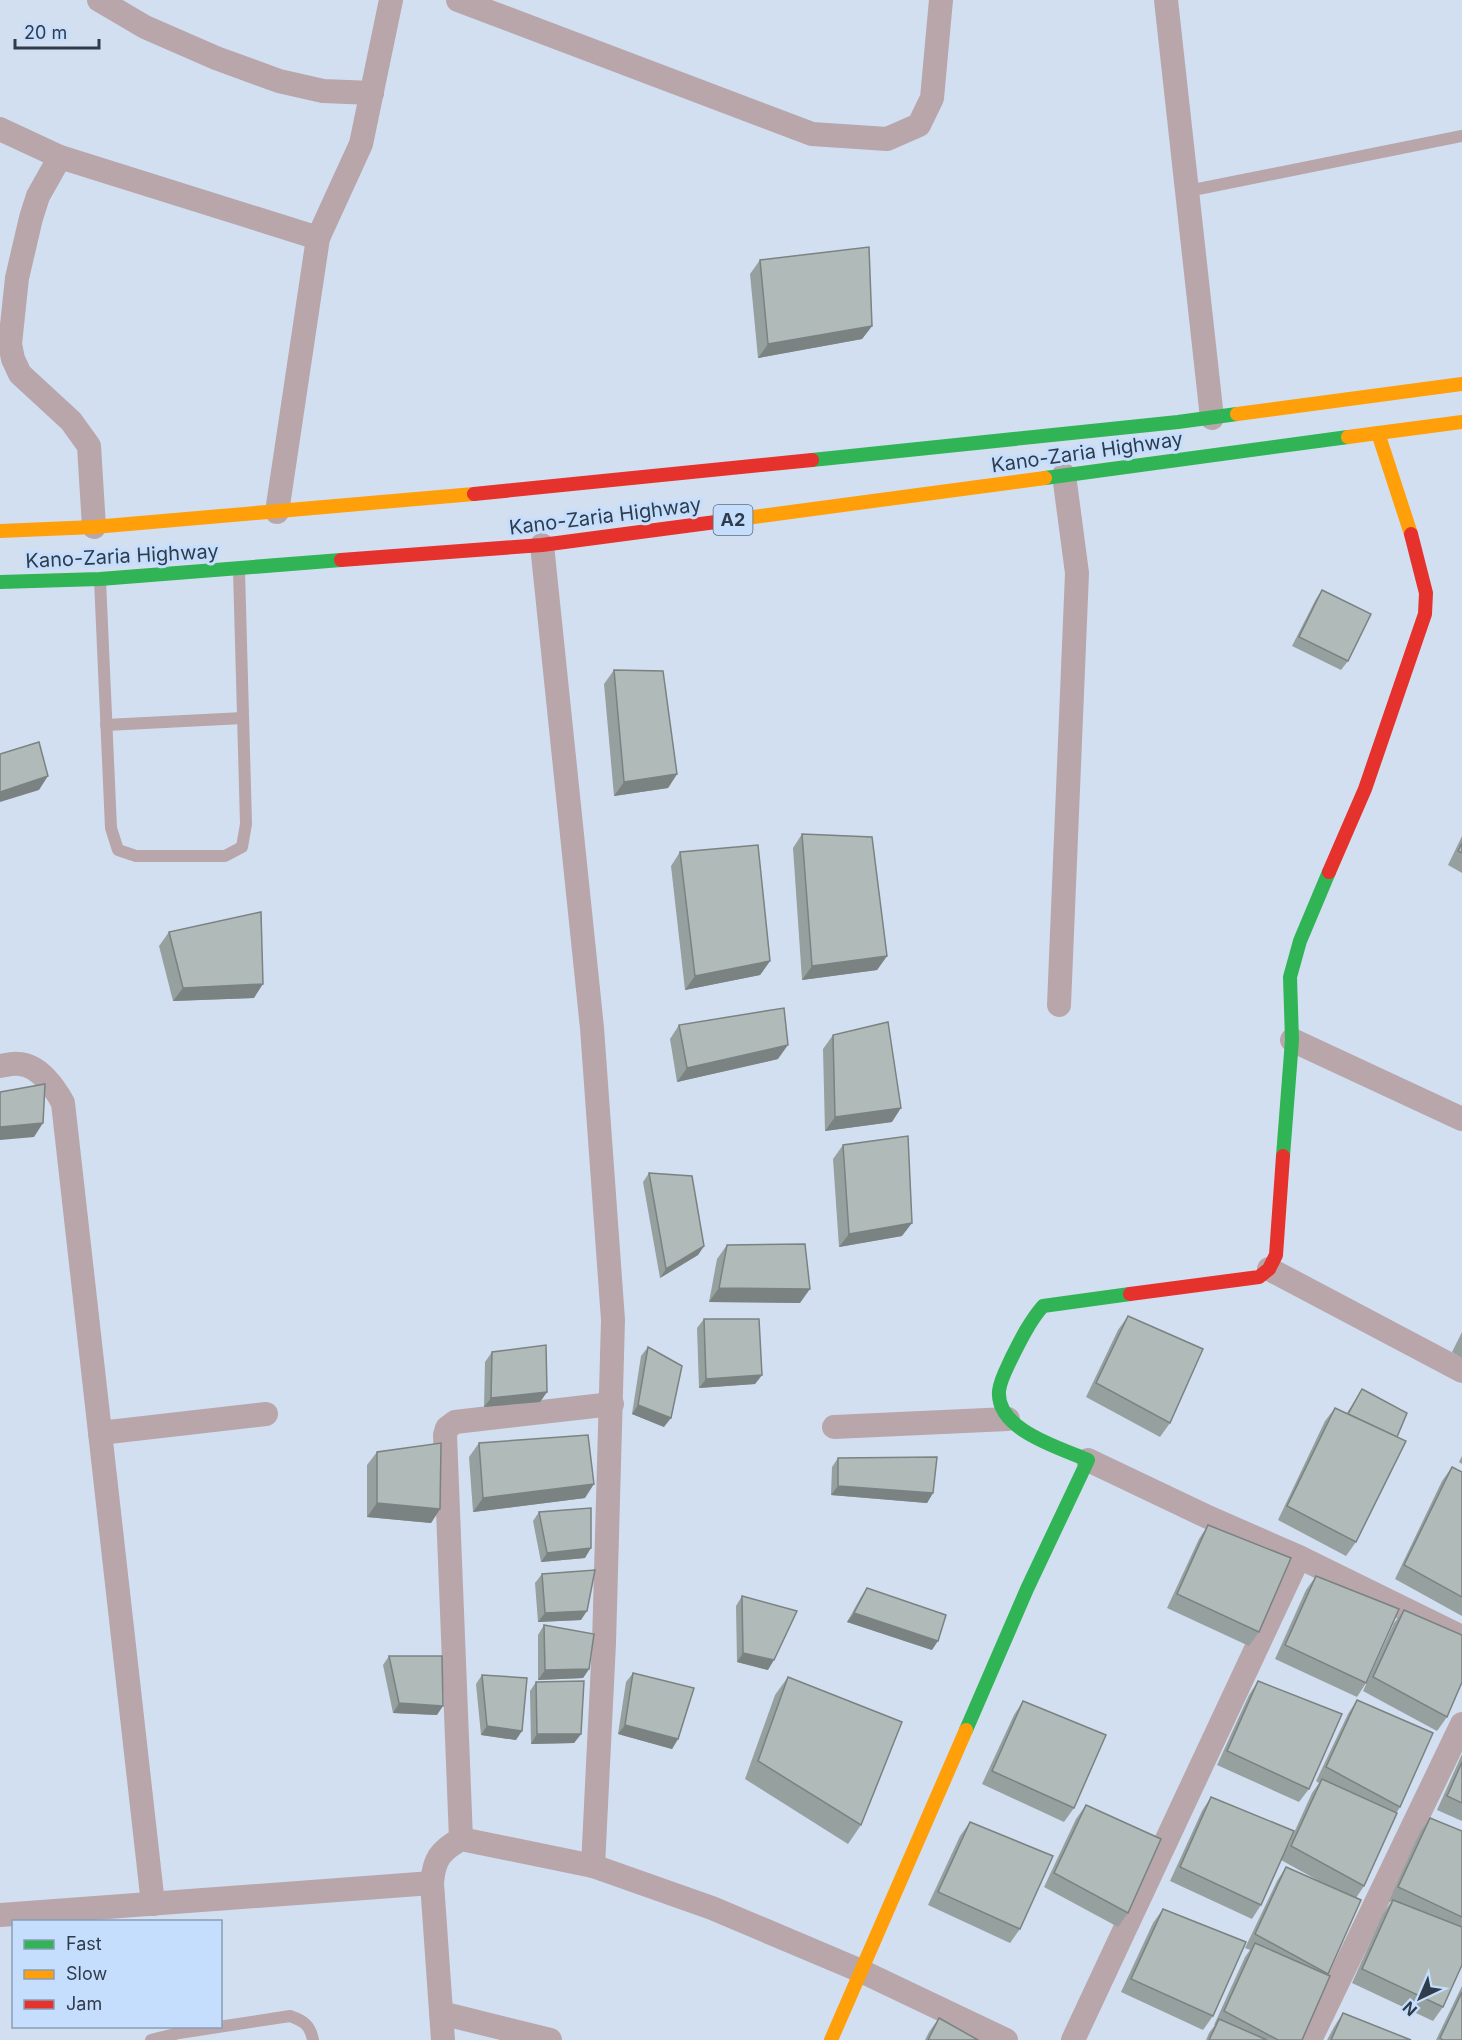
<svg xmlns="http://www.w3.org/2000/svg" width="1462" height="2040" font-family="Inter,sans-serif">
<rect width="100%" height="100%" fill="#d2dff1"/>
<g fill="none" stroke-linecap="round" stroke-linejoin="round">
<g stroke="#b8a6aa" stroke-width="12">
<polyline points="1188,191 1462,136"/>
<polyline points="100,580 111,828 118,850 136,856 225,856 242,847 246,824 239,570"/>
<polyline points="106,725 243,718"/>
<path d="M 151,2040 L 179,2033 L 290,2016 C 304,2021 310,2025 313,2040"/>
</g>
<g stroke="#b8a6aa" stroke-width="24">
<polyline points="99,0 145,27 216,58 279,81 323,91 372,93"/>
<polyline points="458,0 812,134 887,139 919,125 932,98 941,0"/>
<polyline points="1166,0 1212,418"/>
<polyline points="0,129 60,157 318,238"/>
<polyline points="60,157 38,196 31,218 17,278 10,344 13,359 20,374 71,421 89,446 94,527"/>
<polyline points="277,512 318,238 361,144 391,0"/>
<polyline points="542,545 592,1028 613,1320 604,1643 593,1866"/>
<polyline points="1059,1005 1077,573 1064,475"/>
<polyline points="1292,1040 1462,1119"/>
<path d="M 0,1066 C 6,1065 13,1063 19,1064 C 39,1065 55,1088 63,1103 L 153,1904"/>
<polyline points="1269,1269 1462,1371"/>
<polyline points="834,1427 1008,1419"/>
<polyline points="100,1433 266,1414"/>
<polyline points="1088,1460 1210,1518 1299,1557 1462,1637"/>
<polyline points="461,1839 445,1435 447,1428 455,1422 612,1404"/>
<polyline points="0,1915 432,1883"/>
<polyline points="441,2013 550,2040"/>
<path d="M 443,2040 L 432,1883 C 434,1859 440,1851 461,1839 L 593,1866 L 712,1908 L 861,1971 L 1006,2040"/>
<polyline points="1073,2040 1299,1557"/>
<polyline points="1310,2040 1462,1724"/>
</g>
<g stroke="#30b455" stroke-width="14">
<polyline points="812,460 1178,422 1237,414"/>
<polyline points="1045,478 1348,437"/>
<polyline points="0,582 100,579 341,560"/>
<polyline points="1283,1156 1292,1040 1290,977 1300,941 1329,872"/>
<path d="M 966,1730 L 1027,1589 L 1088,1460 C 1060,1448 996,1430 999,1391 C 1000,1380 1007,1368 1012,1357 C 1021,1339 1030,1321 1043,1306 L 1130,1294"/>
</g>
<g stroke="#ff9f0a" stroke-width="14">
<polyline points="1237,414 1462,384"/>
<polyline points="1378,433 1411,534"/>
<polyline points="1348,437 1462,422"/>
<polyline points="746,518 1045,478"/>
<polyline points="0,531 94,527 474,494"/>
<polyline points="831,2040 966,1730"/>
</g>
<g stroke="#e5322d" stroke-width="14">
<polyline points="474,494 812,460"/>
<polyline points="341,560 542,545 746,518"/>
<polyline points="1329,872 1365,789 1425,614 1426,593 1411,534"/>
<polyline points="1130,1294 1259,1277 1269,1269 1276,1255 1283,1156"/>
</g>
</g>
<g fill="#96a09f">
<polygon points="760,260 872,326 862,339 758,358 750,274"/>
<polygon points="1322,590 1348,661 1341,670 1292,646 1316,599"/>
<polygon points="614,670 677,774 668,788 614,796 604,684"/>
<polygon points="802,834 887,956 877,970 802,980 793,848"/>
<polygon points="1462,836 1462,873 1448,865"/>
<polygon points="680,852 770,961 760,975 685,990 671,866"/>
<polygon points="169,932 254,998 173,1001 159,946"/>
<polygon points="679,1025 778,1059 677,1082 670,1039"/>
<polygon points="833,1035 892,1122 825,1131 823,1049"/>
<polygon points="843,1145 902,1236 839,1247 833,1159"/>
<polygon points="649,1173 704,1246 698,1255 660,1278 643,1182"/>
<polygon points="727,1245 800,1303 709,1302 717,1259"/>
<polygon points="1128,1316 1170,1423 1160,1437 1086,1397 1118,1330"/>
<polygon points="704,1319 762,1375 755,1384 699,1388 697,1328"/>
<polygon points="1462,1332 1462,1358 1452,1352"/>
<polygon points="648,1347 664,1427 632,1414 641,1356"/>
<polygon points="492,1352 547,1392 540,1402 484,1407 485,1362"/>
<polygon points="1362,1389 1356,1542 1346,1556 1278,1520 1325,1421 1335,1408 1347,1413"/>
<polygon points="479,1443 585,1498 473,1512 469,1457"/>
<polygon points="377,1452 440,1509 431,1523 367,1517 367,1465"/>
<polygon points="1462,1456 1462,1464 1459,1462"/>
<polygon points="838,1458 933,1493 927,1503 831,1495 832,1467"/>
<polygon points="1452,1467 1462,1472 1462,1616 1395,1579 1442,1481"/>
<polygon points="539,1512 585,1558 541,1562 533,1521"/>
<polygon points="1208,1525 1259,1632 1249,1646 1167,1608 1199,1539"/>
<polygon points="542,1574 581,1620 538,1622 535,1583"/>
<polygon points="1316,1576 1366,1683 1357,1697 1275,1659 1306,1590"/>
<polygon points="867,1588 932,1650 847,1622 861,1597"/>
<polygon points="742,1596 768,1670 737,1662 736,1606"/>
<polygon points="1404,1610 1447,1717 1437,1731 1363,1691 1394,1623"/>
<polygon points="544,1625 589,1669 583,1678 538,1680 538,1635"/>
<polygon points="389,1656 437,1715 393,1713 383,1665"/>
<polygon points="633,1673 678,1739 672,1749 618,1734 626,1682"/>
<polygon points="482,1675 516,1740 481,1735 476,1684"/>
<polygon points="788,1677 861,1825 848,1844 745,1779 775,1695"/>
<polygon points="1258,1681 1309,1789 1299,1802 1217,1765 1249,1695"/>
<polygon points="536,1682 581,1734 574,1743 531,1744 530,1691"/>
<polygon points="1357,1700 1400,1807 1397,1812 1364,1886 1356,1898 1361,1900 1327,1975 1302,2040 1206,2040 1209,2033 1215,2025 1214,2025 1245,1957 1250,1950 1245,1948 1277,1881 1286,1867 1319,1881 1281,1860 1261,1905 1252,1919 1170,1881 1202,1811 1211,1797 1288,1846 1312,1793 1319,1783 1316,1781 1348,1714"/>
<polygon points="1023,1701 1074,1808 1064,1822 982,1784 1014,1715"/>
<polygon points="1462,1754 1462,1821 1437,1810"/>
<polygon points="1086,1805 1128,1913 1118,1927 1044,1887 1076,1819"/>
<polygon points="1430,1818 1462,1831 1462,1965 1443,2007 1433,2021 1352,1983 1383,1914 1391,1902 1389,1901 1420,1832"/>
<polygon points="970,1822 1020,1929 1010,1943 928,1905 960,1836"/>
<polygon points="1163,1909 1213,2016 1203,2030 1121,1992 1153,1923"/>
<polygon points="1462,1986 1462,2040 1436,2040"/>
<polygon points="1343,2013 1411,2040 1327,2040 1334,2027"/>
<polygon points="939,2018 978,2040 925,2040 929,2032"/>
</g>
<g fill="#7a8282">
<polygon points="872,326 862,339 758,358 768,344"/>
<polygon points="677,774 668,788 614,796 624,782"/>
<polygon points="48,776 39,790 0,802 0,792"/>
<polygon points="887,956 877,970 802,980 812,966"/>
<polygon points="770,961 760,975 685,990 695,976"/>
<polygon points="263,984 254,998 173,1001 183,988"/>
<polygon points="788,1045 778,1059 677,1082 687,1068"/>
<polygon points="901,1108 892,1122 825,1131 835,1117"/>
<polygon points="43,1123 34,1137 0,1140 0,1127"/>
<polygon points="912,1223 902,1236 839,1247 849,1234"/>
<polygon points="704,1246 698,1255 660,1278 666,1269"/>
<polygon points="719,1288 810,1289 800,1303 709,1302"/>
<polygon points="762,1375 755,1384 699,1388 706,1379"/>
<polygon points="547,1392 540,1402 484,1407 491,1398"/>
<polygon points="638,1405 671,1418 664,1427 632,1414"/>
<polygon points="594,1484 585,1498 473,1512 483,1498"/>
<polygon points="838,1486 933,1493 927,1503 831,1495"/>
<polygon points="377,1503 440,1509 431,1523 367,1517"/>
<polygon points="591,1548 585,1558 541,1562 547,1553"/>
<polygon points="587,1611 581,1620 538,1622 545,1613"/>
<polygon points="854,1613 938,1641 932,1650 847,1622"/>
<polygon points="743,1653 774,1660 768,1670 737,1662"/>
<polygon points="589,1669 583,1678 538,1680 545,1670"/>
<polygon points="399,1703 443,1706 437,1715 393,1713"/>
<polygon points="625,1725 678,1739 672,1749 618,1734"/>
<polygon points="487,1726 522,1731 516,1740 481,1735"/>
<polygon points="537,1734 581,1734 574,1743 531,1744"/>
</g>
<g fill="#afbab9" stroke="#7a8282" stroke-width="1.5">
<polygon points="869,247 872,326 768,344 760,260"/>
<polygon points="1322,590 1371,614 1348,661 1299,637"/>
<polygon points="614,670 663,671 677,774 624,782"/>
<polygon points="39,742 48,776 0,792 0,754"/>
<polygon points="802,834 872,837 887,956 812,966"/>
<polygon points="1462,843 1462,853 1458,851"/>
<polygon points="758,845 770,961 695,976 680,852"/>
<polygon points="261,912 263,984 183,988 169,932"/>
<polygon points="784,1008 788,1045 687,1068 679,1025"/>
<polygon points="888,1022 901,1108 835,1117 833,1035"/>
<polygon points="45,1084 43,1123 0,1127 0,1092"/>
<polygon points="908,1136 912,1223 849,1234 843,1145"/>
<polygon points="649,1173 692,1176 704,1246 666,1269"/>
<polygon points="805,1244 810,1289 719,1288 727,1245"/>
<polygon points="1128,1316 1203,1349 1170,1423 1096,1383"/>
<polygon points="704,1319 759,1319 762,1375 706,1379"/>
<polygon points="546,1345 547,1392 491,1398 492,1352"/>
<polygon points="648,1347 682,1366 671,1418 638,1405"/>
<polygon points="1362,1389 1407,1413 1397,1437 1348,1414"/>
<polygon points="1335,1408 1406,1441 1356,1542 1287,1506"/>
<polygon points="588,1435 594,1484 483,1498 479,1443"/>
<polygon points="441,1443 440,1509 377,1503 377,1452"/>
<polygon points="937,1457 933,1493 838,1486 838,1458"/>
<polygon points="1452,1467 1462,1472 1462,1597 1404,1565"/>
<polygon points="591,1508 591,1548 547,1553 539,1512"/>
<polygon points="1208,1525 1291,1558 1259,1632 1177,1594"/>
<polygon points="595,1570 587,1611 545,1613 542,1574"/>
<polygon points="1316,1576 1399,1609 1366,1683 1285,1645"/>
<polygon points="867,1588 946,1615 938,1641 854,1613"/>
<polygon points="742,1596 797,1611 774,1660 743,1653"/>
<polygon points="1404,1610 1462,1635 1462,1682 1447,1717 1373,1677"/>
<polygon points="544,1625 594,1634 589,1669 545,1670"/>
<polygon points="389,1656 442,1656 443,1706 399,1703"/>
<polygon points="633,1673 694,1688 678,1739 625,1725"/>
<polygon points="482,1675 527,1678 522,1731 487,1726"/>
<polygon points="788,1677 902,1722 861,1825 758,1761"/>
<polygon points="584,1681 581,1734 537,1734 536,1682"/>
<polygon points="1258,1681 1342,1714 1309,1789 1227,1751"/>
<polygon points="1357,1700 1433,1733 1400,1807 1326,1767"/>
<polygon points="1023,1701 1106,1735 1074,1808 992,1771"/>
<polygon points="1462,1762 1462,1803 1447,1796"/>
<polygon points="1322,1779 1397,1813 1364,1886 1291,1846"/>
<polygon points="1211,1797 1294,1831 1261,1905 1180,1867"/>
<polygon points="1086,1805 1161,1839 1128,1913 1054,1873"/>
<polygon points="1430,1818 1462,1831 1462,1917 1398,1887"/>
<polygon points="970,1822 1053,1856 1020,1929 938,1892"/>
<polygon points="1286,1867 1361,1900 1328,1974 1255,1934"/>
<polygon points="1393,1900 1462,1927 1462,1965 1443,2007 1362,1969"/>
<polygon points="1163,1909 1246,1942 1213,2016 1131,1979"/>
<polygon points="1255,1943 1330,1976 1302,2040 1278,2040 1224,2011"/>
<polygon points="1462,1992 1462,2040 1443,2040 1440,2038"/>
<polygon points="1343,2013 1411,2040 1331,2040"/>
<polygon points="939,2018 978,2040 928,2040"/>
<polygon points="1219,2019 1267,2040 1209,2040"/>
</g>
<g text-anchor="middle" stroke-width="6" stroke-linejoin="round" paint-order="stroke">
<rect fill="#c5defe" stroke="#5c6d81" stroke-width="1.5" x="713.5" y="505" width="39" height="30" rx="4.5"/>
<g font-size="18" font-weight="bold" fill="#2f3c4b">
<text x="733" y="526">A2</text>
</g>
<g font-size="20" fill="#2f3c4b" stroke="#c5defe">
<text transform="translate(1087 452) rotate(-8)" y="7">Kano-Zaria Highway</text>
<text transform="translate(605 516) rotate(-7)" y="7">Kano-Zaria Highway</text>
<text transform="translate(122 556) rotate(-3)" y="7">Kano-Zaria Highway</text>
</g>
</g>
<rect x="12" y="1920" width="210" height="108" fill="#c5defe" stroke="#899db6" stroke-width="1.5"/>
<rect x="24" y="1940" width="30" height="9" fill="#30b455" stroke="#899db6" stroke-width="1.5"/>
<text x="66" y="1950" font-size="18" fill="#2f3c4b">Fast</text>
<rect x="24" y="1970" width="30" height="9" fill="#ff9f0a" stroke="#899db6" stroke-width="1.5"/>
<text x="66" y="1980" font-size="18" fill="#2f3c4b">Slow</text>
<rect x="24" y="2000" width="30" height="9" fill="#e5322d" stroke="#899db6" stroke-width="1.5"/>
<text x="66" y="2010" font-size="18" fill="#2f3c4b">Jam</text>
<g transform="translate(1420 1998) rotate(224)" stroke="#c5defe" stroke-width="4.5" paint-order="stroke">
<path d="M0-4.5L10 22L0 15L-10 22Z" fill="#2f3c4b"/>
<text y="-9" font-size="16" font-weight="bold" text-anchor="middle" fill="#2f3c4b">N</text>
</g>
<path d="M15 39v9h84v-9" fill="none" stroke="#2f3c4b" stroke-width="3"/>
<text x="24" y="39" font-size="18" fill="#2f3c4b" stroke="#c5defe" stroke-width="4.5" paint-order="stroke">20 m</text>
</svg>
